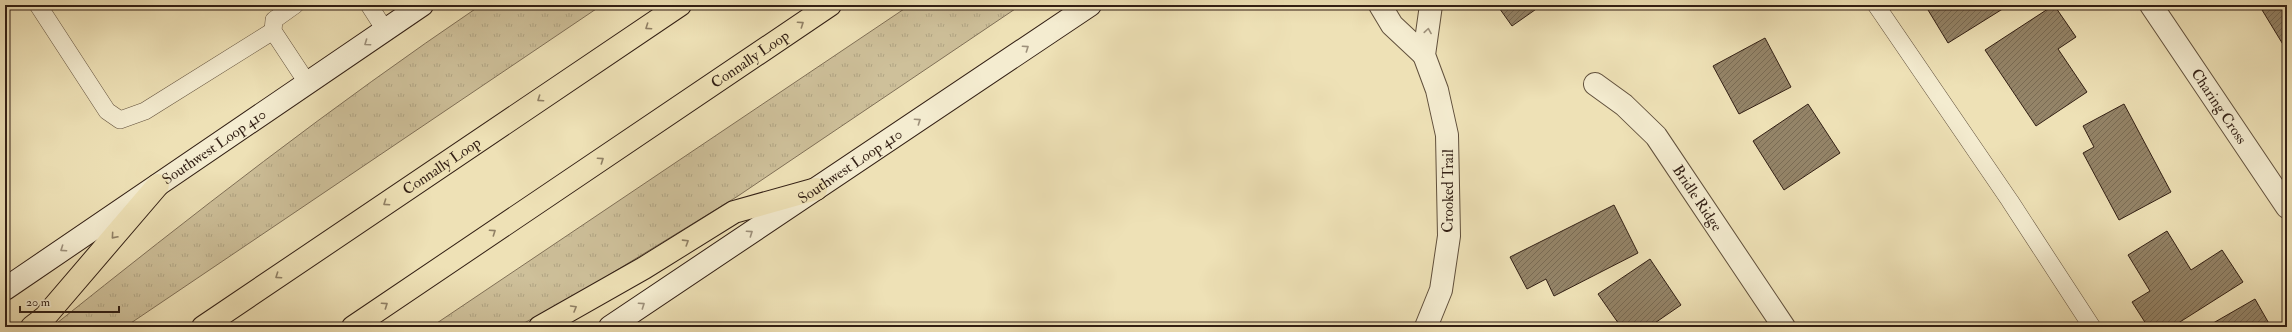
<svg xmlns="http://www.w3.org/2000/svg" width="2292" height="332" font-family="'IM FELL Double Pica',serif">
<defs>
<pattern id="grass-tufts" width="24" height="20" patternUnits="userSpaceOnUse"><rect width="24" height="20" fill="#cec09a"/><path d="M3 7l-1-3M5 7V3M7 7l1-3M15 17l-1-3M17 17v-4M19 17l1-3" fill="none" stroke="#b1a584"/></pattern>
<pattern id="building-hatch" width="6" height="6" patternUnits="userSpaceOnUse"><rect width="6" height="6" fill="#948468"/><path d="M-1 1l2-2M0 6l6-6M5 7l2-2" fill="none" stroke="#796b54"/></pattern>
</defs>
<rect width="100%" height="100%" fill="#eee1b6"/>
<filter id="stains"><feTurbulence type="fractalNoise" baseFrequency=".005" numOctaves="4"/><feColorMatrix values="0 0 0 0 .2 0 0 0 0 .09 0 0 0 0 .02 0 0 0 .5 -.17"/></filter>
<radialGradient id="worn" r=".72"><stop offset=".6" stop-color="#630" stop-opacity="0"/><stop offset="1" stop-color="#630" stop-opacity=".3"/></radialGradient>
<g fill="url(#grass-tufts)" stroke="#807057">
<path d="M 481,5 L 602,5 L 125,327 L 52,327 C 192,215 333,105 481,5 Z"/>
<polygon points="910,5 1021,5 738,196 586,289 517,327 431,327"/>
</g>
<g fill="url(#building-hatch)" stroke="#321f14">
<polygon points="1497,5 1542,5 1512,26"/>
<polygon points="1925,5 2009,5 1948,43"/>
<polygon points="2054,5 2076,37 2058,49 2087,92 2036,126 1985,50"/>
<polygon points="2259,5 2287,5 2287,51"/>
<polygon points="1765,38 1791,87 1739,114 1713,66"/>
<polygon points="1808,104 1840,153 1784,190 1753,141"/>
<polygon points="2124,104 2171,192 2119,220 2083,153 2094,147 2083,126"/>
<polygon points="1614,205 1638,253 1554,296 1546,279 1527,289 1510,257"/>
<polygon points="2167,231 2191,270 2222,250 2243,282 2172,327 2148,327 2132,302 2150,291 2128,255"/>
<polygon points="1650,259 1681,305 1649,327 1621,327 1598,294"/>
<polygon points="2255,299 2271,327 2209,327 2208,326"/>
</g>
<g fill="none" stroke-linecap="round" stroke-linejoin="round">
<g stroke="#61503c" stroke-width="18">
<g id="service">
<polyline points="38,5 107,111 120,120 145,111 273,31"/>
<polyline points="295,5 274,20 273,31 308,84"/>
<polyline points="369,5 385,30"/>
<polyline points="1876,5 2010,201 2092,327"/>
</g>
</g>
<g stroke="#61503c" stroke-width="24">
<g id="minor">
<polyline points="1380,5 1392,25 1424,55"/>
<path id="s1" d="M 2151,5 L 2287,207"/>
<path id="s2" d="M 1595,84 L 1624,105 L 1656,136 L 1784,327"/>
<polyline points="1426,327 1441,290 1449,236 1447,135 1437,90 1424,55 1431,5"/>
</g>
</g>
<g stroke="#321f14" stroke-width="24">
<g id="secondary">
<path id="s3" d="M 5,289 L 422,5"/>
<path id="s4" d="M 610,327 L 1090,5"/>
</g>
</g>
<g stroke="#321f14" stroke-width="24">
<g id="motorway">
<polyline points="32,327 45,317 158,185"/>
<path id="s5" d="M 203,327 L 680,5"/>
<path id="s6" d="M 353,327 L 830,5"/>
<polyline points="540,327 644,268 734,212 816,189"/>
</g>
</g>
<use href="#service" stroke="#f4ecd0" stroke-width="17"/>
<use href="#minor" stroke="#f4ecd0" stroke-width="22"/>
<use href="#secondary" stroke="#f4ecd0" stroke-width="22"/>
<use href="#motorway" stroke="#eee1b6" stroke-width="22"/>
</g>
<defs><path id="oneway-chevron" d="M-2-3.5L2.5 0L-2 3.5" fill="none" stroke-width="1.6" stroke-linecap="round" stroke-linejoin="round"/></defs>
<g stroke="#908065">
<use href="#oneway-chevron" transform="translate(801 24) rotate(-34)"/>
<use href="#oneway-chevron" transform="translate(648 27) rotate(146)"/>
<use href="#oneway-chevron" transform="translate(540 99) rotate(146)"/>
<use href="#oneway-chevron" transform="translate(601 160) rotate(-34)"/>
<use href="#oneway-chevron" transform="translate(386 203) rotate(146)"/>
<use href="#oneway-chevron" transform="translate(493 232) rotate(-34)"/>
<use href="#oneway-chevron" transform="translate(114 236) rotate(131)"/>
<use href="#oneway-chevron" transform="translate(686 242) rotate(-32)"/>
<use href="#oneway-chevron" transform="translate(278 276) rotate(146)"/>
<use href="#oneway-chevron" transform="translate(385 305) rotate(-34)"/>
<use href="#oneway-chevron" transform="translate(574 308) rotate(-30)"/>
</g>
<g stroke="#9d907b">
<use href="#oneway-chevron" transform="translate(1428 31) rotate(-81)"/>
<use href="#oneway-chevron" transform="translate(367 43) rotate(145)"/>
<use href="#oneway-chevron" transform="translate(1026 48) rotate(-34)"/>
<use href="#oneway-chevron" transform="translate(918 121) rotate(-34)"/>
<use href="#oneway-chevron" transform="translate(750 233) rotate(-34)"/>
<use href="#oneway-chevron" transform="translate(63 249) rotate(146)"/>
<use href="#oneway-chevron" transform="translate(642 305) rotate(-34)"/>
</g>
<g text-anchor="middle" stroke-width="3" stroke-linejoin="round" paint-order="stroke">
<g font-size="15" fill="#321f14" stroke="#f4ecd0">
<text dy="5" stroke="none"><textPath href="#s6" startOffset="479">Connally Loop</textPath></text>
<text dy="5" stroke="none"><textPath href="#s1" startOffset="122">Charing Cross</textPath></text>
<text dy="5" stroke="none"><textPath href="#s3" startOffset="253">Southwest Loop 410</textPath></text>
<text dy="5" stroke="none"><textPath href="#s5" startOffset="288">Connally Loop</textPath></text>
<text dy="5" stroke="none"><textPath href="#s4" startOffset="289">Southwest Loop 410</textPath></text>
<text transform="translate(1448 191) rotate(-90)" y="5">Crooked Trail</text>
<text dy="5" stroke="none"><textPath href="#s2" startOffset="155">Bridle Ridge</textPath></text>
</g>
</g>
<rect width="2292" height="332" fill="none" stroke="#eee1b6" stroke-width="20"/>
<rect x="6" y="6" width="2280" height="320" fill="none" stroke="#321f14" stroke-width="2"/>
<rect x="10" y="10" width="2272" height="312" fill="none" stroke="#321f14"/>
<path d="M20 306v6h99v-6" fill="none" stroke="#321f14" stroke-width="2"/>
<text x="26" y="306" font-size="12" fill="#321f14" stroke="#f4ecd0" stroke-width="3" paint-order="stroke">20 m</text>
<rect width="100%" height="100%" filter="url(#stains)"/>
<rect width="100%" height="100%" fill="url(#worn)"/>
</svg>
